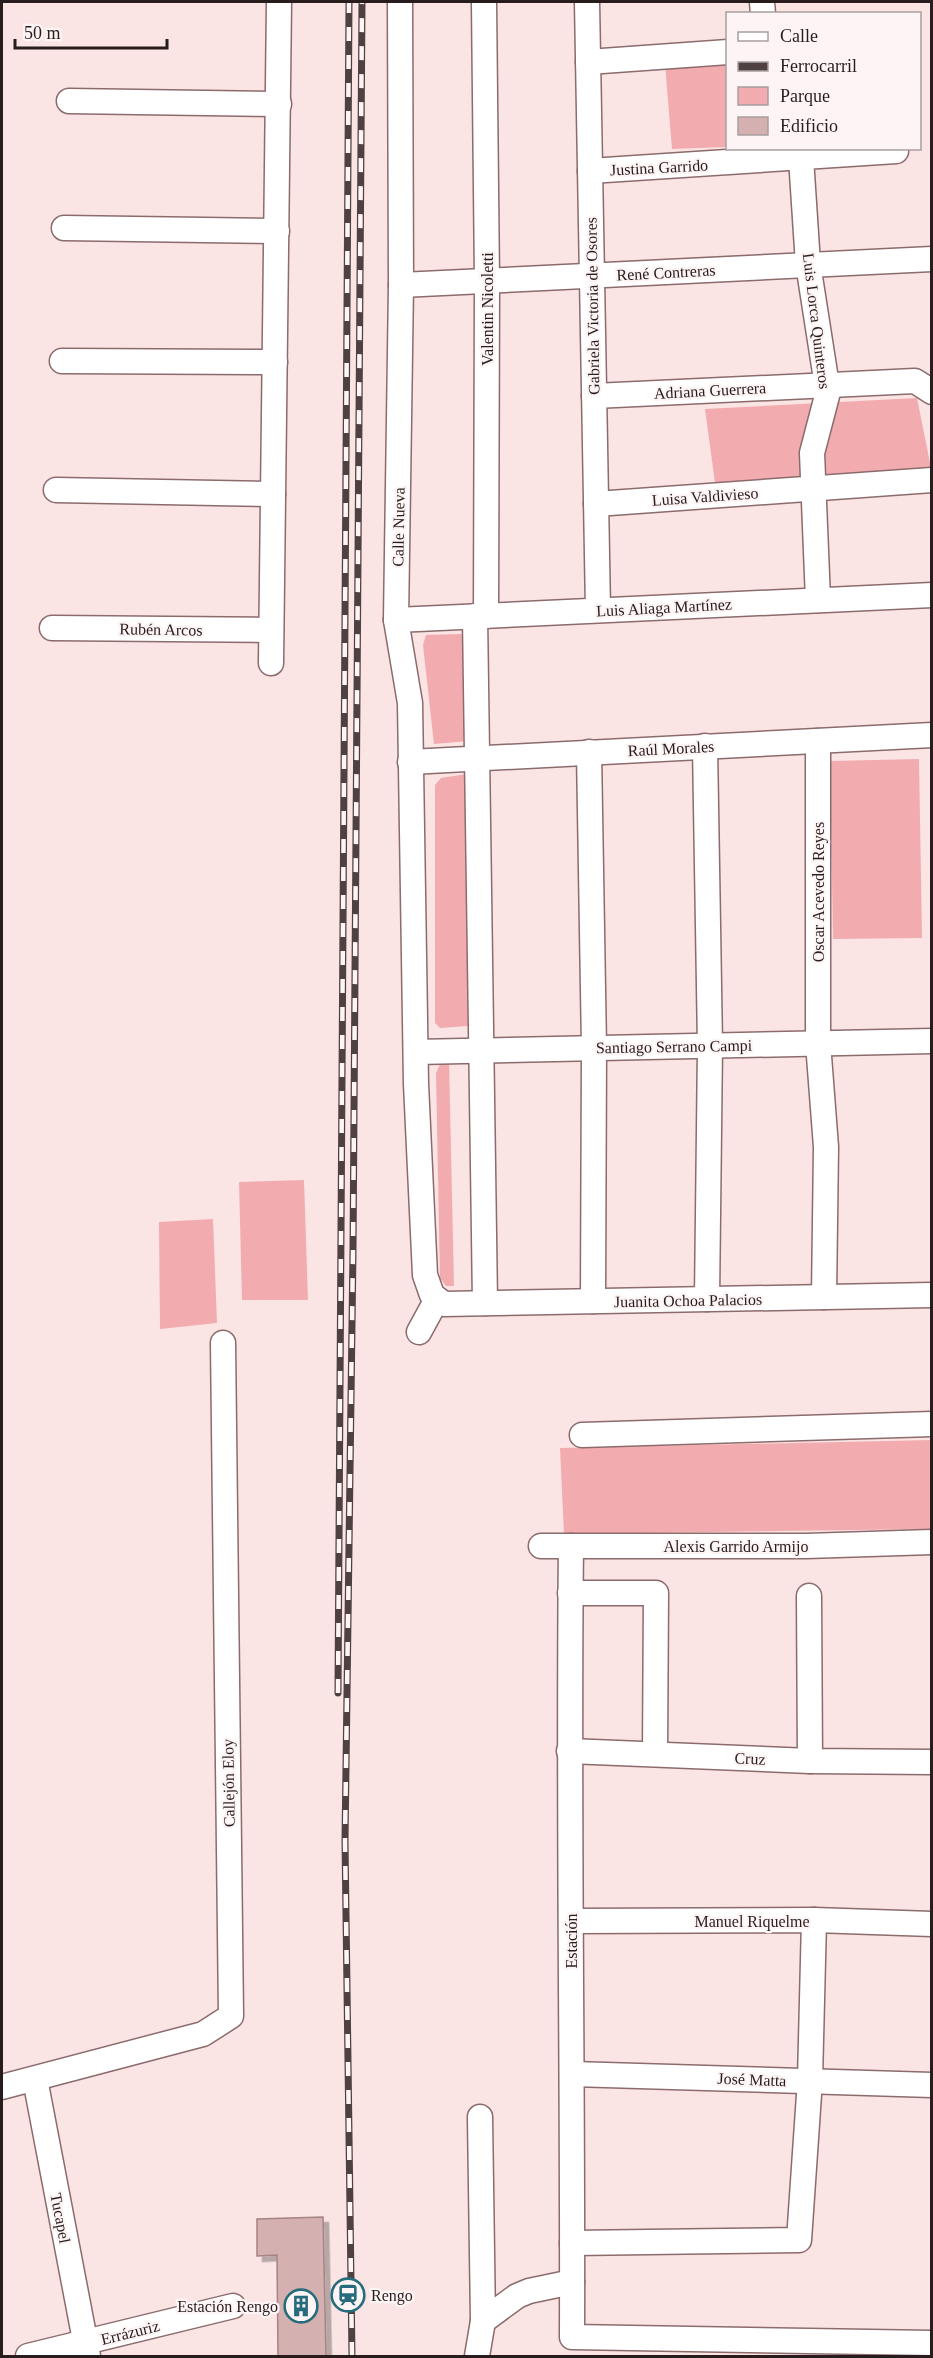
<svg xmlns="http://www.w3.org/2000/svg" width="933" height="2358" font-family="Georgia,serif">
<defs>
<filter id="shadow"><feDropShadow dx="5.5" dy="5.5" stdDeviation="0" flood-color="#0004"/></filter>
</defs>
<rect width="100%" height="100%" fill="#fbe4e4"/>
<g fill="#f2acaf">
<polygon points="727,61 727,147 672,149 665,64"/>
<polygon points="917,398 931,468 715,483 705,409"/>
<polygon points="461,634 467,639 469,741 434,744 423,645 426,635"/>
<polygon points="919,759 922,938 833,939 830,761"/>
<polygon points="467,774 468,1026 440,1028 435,1023 435,785 441,778"/>
<polygon points="449,1060 454,1286 446,1286 440,1278 436,1073 441,1062"/>
<polygon points="304,1180 308,1300 242,1300 239,1182"/>
<polygon points="213,1219 217,1323 160,1329 159,1222"/>
<polygon points="931,1440 931,1529 564,1534 560,1448"/>
</g>
<polygon fill="#d4b0b1" stroke="#a68385" stroke-width="1.5" filter="url(#shadow)" points="323,2217 326,2356 278,2356 277,2255 257,2256 257,2219"/>
<g fill="none" stroke-linecap="round" stroke-linejoin="round">
<g stroke="#8c6b6c" stroke-width="27">
<g id="minor">
<polyline points="400,2 401,285 396,620 410,703 416,1084 425,1275 432,1295 444,1304 932,1295"/>
<polyline points="484,2 487,281 486,616"/>
<polyline points="587,2 598,610"/>
<polyline points="762,2 763,14"/>
<polyline points="588,62 728,52"/>
<polyline points="69,101 279,104"/>
<polyline points="798,148 801,158 808,264 828,392 812,453 818,600"/>
<polyline points="590,171 896,151 896,148"/>
<polyline points="64,228 277,231"/>
<polyline points="401,285 932,259"/>
<polyline points="62,361 275,362"/>
<polyline points="594,396 915,381 932,392"/>
<polyline points="56,490 273,494"/>
<polyline points="596,504 932,480"/>
<polyline points="475,616 485,1303"/>
<polyline points="396,620 932,595"/>
<polyline points="52,628 271,630"/>
<polyline points="271,663 279,2"/>
<polyline points="818,741 818,1043 826,1147 824,1297"/>
<polyline points="705,746 710,1046 707,1299"/>
<polyline points="589,752 594,1048 593,1301"/>
<polyline points="410,762 932,735"/>
<polyline points="416,1052 932,1041"/>
<polyline points="419,1332 437,1299"/>
<polyline points="582,1435 932,1424"/>
<polyline points="541,1546 806,1546 932,1542"/>
<path d="M 571,1546 C 568,1809 573,2073 572,2337 L 932,2343"/>
<polyline points="570,1593 656,1593 655,1753"/>
<polyline points="809,1596 810,1761"/>
<polyline points="569,1751 810,1761 932,1762"/>
<polyline points="572,1921 814,1920 932,1924"/>
<polyline points="572,2074 932,2085"/>
<polyline points="35,2079 88,2356"/>
<polyline points="2,2087 203,2034 231,2016 223,1343"/>
<polyline points="572,2243 799,2240 810,2080 814,1920"/>
<polyline points="483,2321 517,2296 529,2291 572,2282"/>
<polyline points="28,2356 233,2306"/>
<polyline points="477,2356 483,2321 480,2117"/>
</g>
</g>
<use href="#minor" stroke="#fff" stroke-width="24"/>
<g stroke="#4f4041" stroke-width="7">
<g id="rail">
<polyline points="338,1693 349,2"/>
<polyline points="352,2356 345,1841 353,1251 362,2"/>
</g>
</g>
<use href="#rail" stroke="#fdf5f5" stroke-width="4.5" stroke-dasharray="14" stroke-linecap="butt"/>
</g>
<defs>
<g id="station-ring" transform="scale(1.725)"><circle r="9.5" fill="#fdf5f5" stroke="#276c7c" stroke-width="1.5"/><path d="M-3-6H3Q5-6 5-4V2Q5 4 3 4L4.5 6H3L1.5 4h-3L-3 6H-4.5L-3 4Q-5 4-5 2V-4Q-5-6-3-6ZM-3.5-4v3h7v-3ZM-3.5 1v1.5H-2V1ZM2 1v1.5H3.5V1Z" fill="#276c7c"/></g>
<g id="building-ring" transform="scale(1.725)"><circle r="9.5" fill="#fdf5f5" stroke="#276c7c" stroke-width="1.5"/><path d="M-4-6H4V6H1V3H-1V6H-4ZM-2.5-4.3h1.7v1.8h-1.7ZM.8-4.3h1.7v1.8H.8ZM-2.5-1h1.7V.8h-1.7ZM.8-1h1.7V.8H.8Z" fill="#276c7c"/></g>
</defs>
<g fill-rule="evenodd">
<use href="#station-ring" x="348" y="2295"/>
<use href="#building-ring" x="301" y="2306"/>
</g>
<g text-anchor="middle" stroke-width="4.5" stroke-linejoin="round" paint-order="stroke">
<g font-size="16" fill="#291c1d" stroke="#fdf5f5">
<text transform="translate(659 167) rotate(-3)" y="6">Justina Garrido</text>
<text transform="translate(666 272) rotate(-3)" y="6">René Contreras</text>
<text transform="translate(592 306) rotate(-91)" y="6">Gabriela Victoria de Osores</text>
<text transform="translate(487 309) rotate(-90)" y="6">Valentin Nicoletti</text>
<text transform="translate(817 321) rotate(83)" y="6">Luis Lorca Quinteros</text>
<text transform="translate(710 390) rotate(-3)" y="6">Adriana Guerrera</text>
<text transform="translate(705 496) rotate(-4)" y="6">Luisa Valdivieso</text>
<text transform="translate(398 527) rotate(-89)" y="6">Calle Nueva</text>
<text transform="translate(664 607) rotate(-3)" y="6">Luis Aliaga Martínez</text>
<text transform="translate(161 629) rotate(1)" y="6">Rubén Arcos</text>
<text transform="translate(671 748) rotate(-3)" y="6">Raúl Morales</text>
<text transform="translate(818 892) rotate(-90)" y="6">Oscar Acevedo Reyes</text>
<text transform="translate(674 1046) rotate(-1)" y="6">Santiago Serrano Campi</text>
<text transform="translate(688 1300) rotate(-1)" y="6">Juanita Ochoa Palacios</text>
<text x="736" y="1552">Alexis Garrido Armijo</text>
<text transform="translate(750 1758) rotate(3)" y="6">Cruz</text>
<text transform="translate(228 1783) rotate(-91)" y="6">Callejón Eloy</text>
<text x="752" y="1927">Manuel Riquelme</text>
<text transform="translate(571 1941) rotate(-90)" y="6">Estación</text>
<text transform="translate(752 2079) rotate(2)" y="6">José Matta</text>
<text transform="translate(61 2218) rotate(79)" y="6">Tucapel</text>
<text transform="translate(130 2332) rotate(-14)" y="6">Errázuriz</text>
</g>
<g font-size="16" fill="#291c1d" stroke="#fdf5f5" text-anchor="start">
<text x="371" y="2301">Rengo</text>
<text x="278" y="2312" text-anchor="end">Estación Rengo</text>
</g>
</g>
<rect width="933" height="2358" fill="none" stroke="#291c1d" stroke-width="6"/>
<rect x="726" y="12" width="195" height="138" fill="#fdf5f5" stroke="#a89e9f" stroke-width="1.5"/>
<rect x="738" y="32" width="30" height="9" fill="#ffffff" stroke="#a89e9f" stroke-width="1.5"/>
<text x="780" y="42" font-size="18" fill="#291c1d">Calle</text>
<rect x="738" y="62" width="30" height="9" fill="#4f4041" stroke="#a89e9f" stroke-width="1.5"/>
<text x="780" y="72" font-size="18" fill="#291c1d">Ferrocarril</text>
<rect x="738" y="87" width="30" height="18" fill="#f2acaf" stroke="#a89e9f" stroke-width="1.5"/>
<text x="780" y="102" font-size="18" fill="#291c1d">Parque</text>
<rect x="738" y="117" width="30" height="18" fill="#d4b0b1" stroke="#a89e9f" stroke-width="1.5"/>
<text x="780" y="132" font-size="18" fill="#291c1d">Edificio</text>
<path d="M15 39v9h152v-9" fill="none" stroke="#291c1d" stroke-width="3"/>
<text x="24" y="39" font-size="18" fill="#291c1d" stroke="#fdf5f5" stroke-width="4.5" paint-order="stroke">50 m</text>
</svg>
